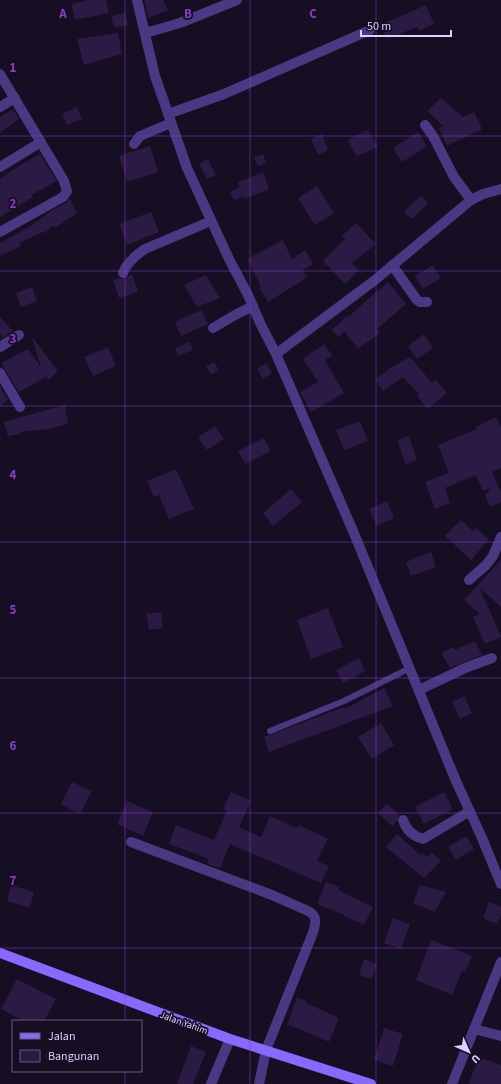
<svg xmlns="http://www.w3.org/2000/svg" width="501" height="1084" font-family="'Source Sans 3',sans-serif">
<rect width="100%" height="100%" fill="#160e23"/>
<g fill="#2b1a44">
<polygon points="88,0 106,0 109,13 75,20 71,4"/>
<polygon points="144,0 163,0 168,10 148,18"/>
<polygon points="426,5 434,24 419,31 417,27 387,39 380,25"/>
<polygon points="125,13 128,25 114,28 111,16"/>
<polygon points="118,33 122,54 84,65 77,39"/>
<polygon points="441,98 463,117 474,112 482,129 447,146 439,128 443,126 427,111"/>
<polygon points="77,107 82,119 67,125 62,114"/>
<polygon points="13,109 19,119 0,133 0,117"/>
<polygon points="368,130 378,147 357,156 347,140"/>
<polygon points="418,132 427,146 402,162 393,148"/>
<polygon points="322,134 328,150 318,155 311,139"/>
<polygon points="150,146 158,172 127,182 119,156"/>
<polygon points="40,154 57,181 31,195 33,197 0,217 0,179 22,164"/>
<polygon points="263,154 266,163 258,166 254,157"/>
<polygon points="208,159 216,175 207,179 199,164"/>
<polygon points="263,172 269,189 244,199 243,196 234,201 230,192 239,187 238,182"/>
<polygon points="317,186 334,213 315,225 298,198"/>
<polygon points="421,195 428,203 412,219 404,212"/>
<polygon points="70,199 77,213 55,228 54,225 44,233 43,232 19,243 21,246 0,256 0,243 32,225 52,210 66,203"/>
<polygon points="151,212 159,232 127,245 119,224"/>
<polygon points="356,223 376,244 352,263 359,270 345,284 323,261 345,239 342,236"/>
<polygon points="283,240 292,259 305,250 313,264 302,271 308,277 268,302 259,287 261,286 247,259"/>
<polygon points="433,265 441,278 423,289 415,276"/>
<polygon points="132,274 138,292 119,298 113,280 119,278 124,279"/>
<polygon points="206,275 220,298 197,307 184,285"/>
<polygon points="388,282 406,304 377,329 380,333 358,349 344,331 339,337 332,330 347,316 348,317"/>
<polygon points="32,287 37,301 21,307 16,293"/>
<polygon points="201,310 208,324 181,336 175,322"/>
<polygon points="0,317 13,331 3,338 0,334"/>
<polygon points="424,334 433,348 417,359 408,346"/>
<polygon points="32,338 33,338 58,371 48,380 46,377 19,392 1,363 28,349 41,367"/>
<polygon points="190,342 193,350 178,356 175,348"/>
<polygon points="324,344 332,355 325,360 344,393 311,412 300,392 318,382 303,359"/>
<polygon points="108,347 116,366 93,376 84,357"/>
<polygon points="410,357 432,383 436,380 447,393 428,409 417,396 419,394 403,377 383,391 375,379 389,370 388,369"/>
<polygon points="214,362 219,370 211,375 206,366"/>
<polygon points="266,363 272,373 263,379 257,369"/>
<polygon points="0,386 8,400 0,406"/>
<polygon points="65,405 68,424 49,429 20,432 20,434 8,436 4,422"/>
<polygon points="496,417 501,427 501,468 492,472 501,492 501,502 490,507 485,495 491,488 483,491 476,475 445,488 450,503 435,509 425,482 449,473 438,445 477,429 476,427"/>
<polygon points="360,421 368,441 344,450 336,430"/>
<polygon points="215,426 224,439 207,450 198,437"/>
<polygon points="409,436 417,460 406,465 397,440"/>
<polygon points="264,438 271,451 245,464 238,451"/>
<polygon points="176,469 194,509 169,519 159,495 154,497 147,481"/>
<polygon points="291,489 302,502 273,526 263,513"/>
<polygon points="387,501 394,518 377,526 369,509"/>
<polygon points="461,520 473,531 476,528 489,539 471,560 445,536"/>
<polygon points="431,552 436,567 411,576 406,562"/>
<polygon points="501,560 501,607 479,587 501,636 501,637 485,644 473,617 480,614 464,600"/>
<polygon points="328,608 343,647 311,659 297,620"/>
<polygon points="161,612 163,628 149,630 146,614"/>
<polygon points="475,641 482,655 450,668 441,653 453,647 455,650"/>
<polygon points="359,658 365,671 343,683 336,670"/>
<polygon points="384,688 393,706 269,752 264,737 344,707 345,709"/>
<polygon points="464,696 472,713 460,719 452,702"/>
<polygon points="381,723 394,745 372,759 358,737"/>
<polygon points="72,782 92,791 80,814 61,804"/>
<polygon points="231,792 251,801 239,827 261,837 270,816 297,828 299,825 328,839 317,861 329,866 321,883 230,844 220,868 207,864 209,859 169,844 176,825 214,840 227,810 223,809"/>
<polygon points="444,792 453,809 424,824 415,807"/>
<polygon points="127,801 153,812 143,836 117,824"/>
<polygon points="387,804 399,815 397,821 392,826 378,813"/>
<polygon points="397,834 420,855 422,853 427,857 432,853 441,861 424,878 386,847"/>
<polygon points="466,836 474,849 456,860 448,847"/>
<polygon points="326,882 339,887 338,890 373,907 364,925 344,916 344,915 317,904"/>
<polygon points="11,885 34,892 30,908 7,901"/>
<polygon points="420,885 446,892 435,912 413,903"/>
<polygon points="489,902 501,907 501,915 497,924 483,918"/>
<polygon points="393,918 410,924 401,949 384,943"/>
<polygon points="431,940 472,956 465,972 462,971 452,995 416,980"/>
<polygon points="364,959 377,964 372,979 359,975"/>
<polygon points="17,979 56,999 44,1021 24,1021 1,1009"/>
<polygon points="297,997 307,1001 306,1003 339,1018 329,1042 297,1028 287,1025"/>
<polygon points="384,1028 403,1034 393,1066 374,1060"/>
<polygon points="191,1046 206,1052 193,1084 177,1084"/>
<polygon points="478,1057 501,1065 501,1084 469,1084"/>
</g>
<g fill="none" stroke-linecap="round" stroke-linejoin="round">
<polyline stroke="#4a3982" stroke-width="6" points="270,731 344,701 410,668"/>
<g stroke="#4a3982" stroke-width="10">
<polyline points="137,0 155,76 187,168 229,259 248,295 261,325 276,354 353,531 456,781 482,838 501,884"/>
<polyline points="145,33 180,23 237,0"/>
<polyline points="0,74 64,181 67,191 63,197 0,232"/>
<polyline points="0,107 15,98"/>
<polyline points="168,114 224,94 370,30"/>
<polyline points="425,125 433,136 454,177 471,200"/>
<polyline points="134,144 140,136 171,123"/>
<polyline points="0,167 41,142"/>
<polyline points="392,265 417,300 420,302 427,302"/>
<path d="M 123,273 C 127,262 136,255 145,249 L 211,221"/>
<polyline points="213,328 235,315 253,306"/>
<polyline points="0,347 19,335"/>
<polyline points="276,354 375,280 471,200 483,194 501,189"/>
<polyline points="0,373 20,407"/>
<polyline points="469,580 486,565 493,556 501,537"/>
<polyline points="419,690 465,668 492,658"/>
<path d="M 403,820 C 406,830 413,836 423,839 L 470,811"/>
<path d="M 131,842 L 272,895 L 308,911 C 319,916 315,926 312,935 L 266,1050 L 259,1084"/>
<polyline points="474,1029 501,1036"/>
<polyline points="211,1084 230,1039"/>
<polyline points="452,1084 501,962"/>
</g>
<polyline stroke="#8968fe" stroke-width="10" points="0,953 230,1039 371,1084"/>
</g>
<path fill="none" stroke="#853cc5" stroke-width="1" stroke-opacity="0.55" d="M 125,0 L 125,1021M 250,0 L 250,1084M 376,0 L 376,1084M 0,136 L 501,136M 0,271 L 501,271M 0,406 L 501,406M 0,542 L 501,542M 0,678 L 501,678M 0,813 L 501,813M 0,948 L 501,948M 125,1071 L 125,1084"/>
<g text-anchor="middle" stroke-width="3.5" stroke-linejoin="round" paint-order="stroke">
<g font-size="10" fill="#dfd0ff" stroke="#160e23">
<text transform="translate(184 1022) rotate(20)" y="4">Jalan Yahim</text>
</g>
</g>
<g font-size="13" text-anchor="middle" font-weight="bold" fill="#853cc5" stroke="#160e23" stroke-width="3.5" stroke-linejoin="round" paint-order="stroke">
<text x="63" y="18">A</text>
<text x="188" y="18">B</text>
<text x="313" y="18">C</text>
<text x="13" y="72">1</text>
<text x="13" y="208">2</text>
<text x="13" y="343">3</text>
<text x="13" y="479">4</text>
<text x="13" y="614">5</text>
<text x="13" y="750">6</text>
<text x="13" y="885">7</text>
</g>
<rect x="12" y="1020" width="130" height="52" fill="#160e23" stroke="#665c7b"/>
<rect x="20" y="1033" width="20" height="6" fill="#8968fe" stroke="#665c7b"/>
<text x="48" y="1040" font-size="12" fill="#dfd0ff">Jalan</text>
<rect x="20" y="1050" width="20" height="12" fill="#2b1a44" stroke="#665c7b"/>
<text x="48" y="1060" font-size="12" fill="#dfd0ff">Bangunan</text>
<g transform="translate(469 1052) rotate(135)" stroke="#160e23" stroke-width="3" paint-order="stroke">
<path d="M0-3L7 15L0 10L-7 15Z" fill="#dfd0ff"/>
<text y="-6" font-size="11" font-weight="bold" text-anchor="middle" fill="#dfd0ff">U</text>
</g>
<path d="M361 30v6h90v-6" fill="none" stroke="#dfd0ff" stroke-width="2"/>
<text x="367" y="30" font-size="12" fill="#dfd0ff" stroke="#160e23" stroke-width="3" paint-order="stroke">50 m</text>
</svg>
